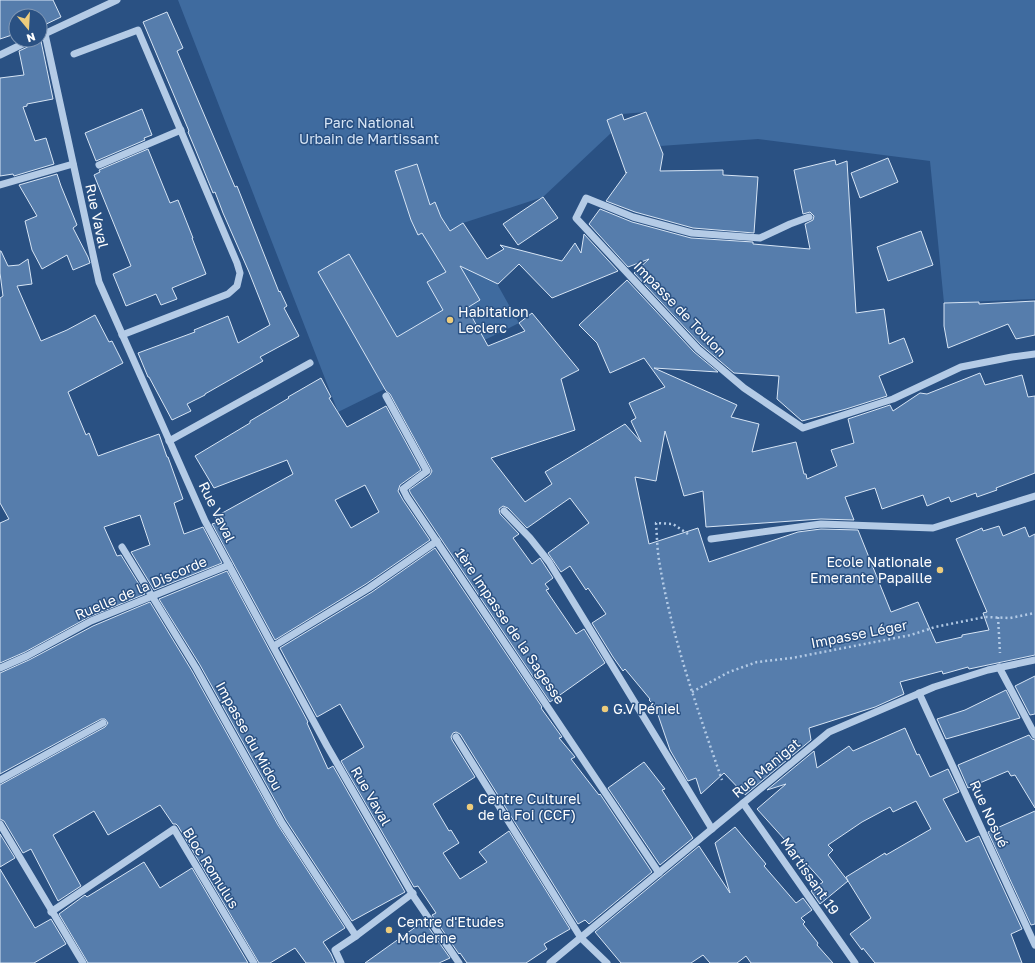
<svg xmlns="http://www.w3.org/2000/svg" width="1035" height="963" font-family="'Golos Text',sans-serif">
<rect width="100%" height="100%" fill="#2a5183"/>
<polygon fill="#3f6b9f" points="178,0 1035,0 1035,299 944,303 930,161 758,139 660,146 646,112 622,114 611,133 543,197 463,223 519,323 338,412"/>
<g fill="#567dac" stroke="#d7e5f5" fill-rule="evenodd">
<polygon points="0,0 53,0 61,17 40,27 40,16 16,16 16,37 15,34 0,39"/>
<polygon points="167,12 183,48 177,51 235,187 237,186 279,292 280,291 287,306 284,308 299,336 260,357 263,361 205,394 205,395 187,404 191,411 172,420 149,377 148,377 138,353 195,332 194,330 228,316 238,343 270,325 249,272 223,213 215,192 213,193 196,151 188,132 189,131 143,22"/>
<polygon points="36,40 41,41 53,99 27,104 27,106 23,107 35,141 46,138 54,164 14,176 13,174 0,176 0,78 24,75 19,51 34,44"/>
<polygon points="142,109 152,135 144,138 145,140 96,161 85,133"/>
<polygon points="646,112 663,154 660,171 723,170 723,175 758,177 754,233 693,228 635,212 606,201 627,172 626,173 607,120 622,114 624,120"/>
<polygon points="148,149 170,203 178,200 193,238 192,238 206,274 172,288 177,299 161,305 156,294 126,306 113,274 131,266 94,175 100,172 99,170"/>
<polygon points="888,158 898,182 860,198 851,173"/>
<polygon points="835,160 836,165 847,161 856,313 884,309 889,344 904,338 913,362 879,376 887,396 846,409 802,421 777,399 779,376 734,373 701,345 634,273 649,259 628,267 589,224 600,209 632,222 691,238 753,242 753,244 810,249 805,224 813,220 814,216 810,212 803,214 794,170"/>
<polygon points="417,164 430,205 435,202 441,217 450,231 463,223 487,259 504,249 500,245 562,261 575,243 581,253 584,234 618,271 552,298 519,264 498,284 460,266 480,300 467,308 488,346 525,331 519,323 532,313 579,370 561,379 575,430 491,458 525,502 552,484 545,472 625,424 641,442 631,421 636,418 629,403 665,387 644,358 610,373 597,343 579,325 627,280 694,352 718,372 654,368 737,405 731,417 759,424 752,452 796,442 804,474 806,474 807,479 837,466 831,450 854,443 848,419 890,405 893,411 920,393 927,394 980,373 985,385 1022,375 1028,397 1035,396 1035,473 996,488 997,490 977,497 976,493 951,502 949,497 927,506 923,495 882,509 875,488 845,497 854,520 821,519 706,527 703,491 684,496 665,431 656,481 635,477 649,544 698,528 709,562 798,532 821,529 858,530 891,612 918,602 936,643 962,637 962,635 989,630 983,613 987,612 956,539 982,528 983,531 999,526 1003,536 1025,527 1029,537 1035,534 1035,655 969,669 968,667 943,674 942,671 900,682 904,694 875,707 809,728 811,740 745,795 724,773 701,794 696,778 688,781 670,750 655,706 649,700 650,699 625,669 623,671 613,657 592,623 606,614 588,588 586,590 570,566 561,572 548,553 589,523 570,498 527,528 508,508 503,506 499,509 500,514 519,534 513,538 532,564 540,558 553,578 545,584 549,589 546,590 576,634 584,629 605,663 550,702 411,494 409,490 430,475 432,471 431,469 390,394 386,391 318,272 349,254 397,337 443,310 427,282 446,272 422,233 418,235 411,220 395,171"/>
<polygon points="57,174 61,186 77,225 73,228 88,257 90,263 73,270 67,255 42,269 32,250 25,221 37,216 19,185"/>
<polygon points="543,197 558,218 518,245 503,224"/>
<polygon points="921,231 933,265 888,281 877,247"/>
<polygon points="0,251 1,251 8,266 19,265 28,259 32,284 17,286 41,341 67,330 95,315 109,342 112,341 123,363 68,392 86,435 89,433 98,456 159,434 167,457 168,457 183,499 174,503 184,534 203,527 222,563 154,590 131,552 150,545 140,515 104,527 117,556 121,555 145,594 89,617 25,652 0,663 0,523 9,519 0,503 0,298 3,296 0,273"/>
<polygon points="1035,301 1035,335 1016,339 1008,324 948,348 944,326 944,303 979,302 979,304"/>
<path d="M 321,378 L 331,397 L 329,398 L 347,427 L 386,406 L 421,470 L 400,485 L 398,491 L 403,500 L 430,540 L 366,584 L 275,640 L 212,524 L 218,522 L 215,517 L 293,474 L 287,460 L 214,488 L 195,456 L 250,423 L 250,421 L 289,398 L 288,397 ZM 365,485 L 379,512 L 351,528 L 335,500 Z"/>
<polygon points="435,548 542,707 541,708 562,737 559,738 575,757 571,759 599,795 600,794 652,872 589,924 585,920 578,924 460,734 456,732 453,733 451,737 452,740 475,777 433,804 449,831 451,830 459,843 443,853 460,879 487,862 479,852 509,831 570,929 544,944 547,949 526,963 467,963 460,953 459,954 432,915 436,913 418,886 414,887 341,761 364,747 340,704 317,717 280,648 372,592"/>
<polygon points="227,571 308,722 307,723 328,769 333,766 405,892 352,921 286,820 200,665 159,599"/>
<polygon points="150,602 192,671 278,825 345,928 323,942 331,954 335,963 306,963 295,948 270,963 259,963 178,826 176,824 173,824 160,805 108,835 94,811 53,835 81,886 58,901 31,849 23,853 4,821 0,819 0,785 105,727 108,723 105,719 101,719 0,774 0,673 29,660 93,626"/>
<polygon points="1035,676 1035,714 1030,715 1015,686"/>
<polygon points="1006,690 1020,718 946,739 937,719 965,710"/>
<path d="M 905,728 L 917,755 L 919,754 L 930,777 L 948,769 L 959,792 L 943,799 L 966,842 L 979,836 L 1022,929 L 1011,934 L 1022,963 L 875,963 L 863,948 L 862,950 L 850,934 L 871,918 L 848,881 L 820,904 L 811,891 L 823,882 L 757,809 L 786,784 L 767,790 L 814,751 L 817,768 L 849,746 L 853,751 ZM 916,801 L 931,829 L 886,855 L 885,853 L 846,877 L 848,881 L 828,855 L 833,850 L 828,845 L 862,822 L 890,807 L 893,812 Z"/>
<polygon points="1029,735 1032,739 1035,740 1035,808 1015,775 1011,776 1008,771 968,788 958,765"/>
<polygon points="644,762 665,789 662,790 693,838 660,865 608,788"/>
<polygon points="1035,811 1035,924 1031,925 988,832"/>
<polygon points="735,827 766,864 764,866 796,903 803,898 812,910 801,918 805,922 803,924 818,943 817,945 833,963 751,963 746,956 737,963 710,963 703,955 691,963 621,963 595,932 699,846 730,893 715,843"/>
<polygon points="0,834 15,858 0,867"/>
<polygon points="144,862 160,888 192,868 248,963 88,963 59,914 85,895 87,897"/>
<polygon points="0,869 35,928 51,919 66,944 34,963 0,963"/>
<polygon points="424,921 450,958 439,963 365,963"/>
</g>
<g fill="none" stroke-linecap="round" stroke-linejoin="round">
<g stroke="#b4cbe6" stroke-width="2.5" stroke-dasharray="2 3" stroke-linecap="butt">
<path d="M 688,534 L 673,524 L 656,523 C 657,535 657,548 659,560 C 671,635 697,708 722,780"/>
<polyline points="998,617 1000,653"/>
<polyline points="692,692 729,672 757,662 792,658 911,635 935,627 985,617 1010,618 1035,613"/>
</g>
<g stroke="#b4cbe6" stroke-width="7">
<polyline points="45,34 99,282 205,521 327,746 414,897 459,963"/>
<polyline points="40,36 117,0"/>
<polyline points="74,54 138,30 237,263 240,273 237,286 228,294 122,335"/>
<polyline points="0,55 31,40"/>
<polyline points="99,165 181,130"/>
<polyline points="0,185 73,164"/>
<polyline points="809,217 790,224 760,238 692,233 633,217 586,198 576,218 698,349 744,388 803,428 893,399 961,367 1012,357 1035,354"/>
<polyline points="386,396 427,471 403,489 407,497 659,873"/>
<polyline points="169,441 310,363"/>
<polyline points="504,511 530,538 549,562 712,829"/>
<polyline points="711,539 821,524 933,528 1035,496"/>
<polyline points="122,547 196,668 282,823 356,936"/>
<polyline points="274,646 369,588 437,541"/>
<polyline points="999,667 1035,735"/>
<polyline points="0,668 27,656 91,621 229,565"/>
<polyline points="919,693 1035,945"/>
<polyline points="456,737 581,938 607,963"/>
<polyline points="0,780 103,723"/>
<polyline points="743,803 855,963"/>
<polyline points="0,824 83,963"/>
<polyline points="51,912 174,829 254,963"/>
<polyline points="341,963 335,950 356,936 413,893"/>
<polyline points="550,963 829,732 934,687 988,670 1035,660"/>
</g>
</g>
<g fill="#edcc7c" stroke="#2a5183" stroke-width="1.5">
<circle cx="450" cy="320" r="4"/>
<circle cx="940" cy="570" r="4"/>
<circle cx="605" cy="709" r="4"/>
<circle cx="470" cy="807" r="4"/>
<circle cx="389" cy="930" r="4"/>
</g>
<g text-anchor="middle" stroke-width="3" stroke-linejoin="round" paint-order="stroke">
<g font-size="14" fill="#d7e5f5" stroke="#2a5183">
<text x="369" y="128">Parc National<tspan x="369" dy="16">Urbain de Martissant</tspan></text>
</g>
<g font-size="14" fill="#fff" stroke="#2a5183">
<text transform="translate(97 216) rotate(78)" y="5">Rue Vaval</text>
<text transform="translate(680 309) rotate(46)" y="5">Impasse de Toulon</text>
<text transform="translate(217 512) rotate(64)" y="5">Rue Vaval</text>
<text transform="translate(141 588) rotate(-23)" y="5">Ruelle de la Discorde</text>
<text transform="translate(510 626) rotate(56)" y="5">1ère Impasse de la Sagesse</text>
<text transform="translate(859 634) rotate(-11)" y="5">Impasse Léger</text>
<text transform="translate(249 736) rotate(61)" y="5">Impasse du Midou</text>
<text transform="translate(766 768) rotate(-40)" y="5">Rue Manigat</text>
<text transform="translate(371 796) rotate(60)" y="5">Rue Vaval</text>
<text transform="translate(989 814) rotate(65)" y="5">Rue Nosué</text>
<text transform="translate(211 868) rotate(58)" y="5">Bloc Romulus</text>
<text transform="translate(810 876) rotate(55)" y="5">Martissant 19</text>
</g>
<g font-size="14" fill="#fff" stroke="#2a5183" text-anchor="start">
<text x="458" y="317">Habitation<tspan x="458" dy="16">Leclerc</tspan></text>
<text x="932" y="567" text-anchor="end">Ecole Nationale<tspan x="932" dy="16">Emerante Papaille</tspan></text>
<text x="613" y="714">G.V Péniel</text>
<text x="478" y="804">Centre Culturel<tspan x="478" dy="16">de la Foi (CCF)</tspan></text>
<text x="397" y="927">Centre d'Etudes<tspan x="397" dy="16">Moderne</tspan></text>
</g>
</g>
<g transform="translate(28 28) rotate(162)"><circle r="19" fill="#2a5183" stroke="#7f97b5"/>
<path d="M0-3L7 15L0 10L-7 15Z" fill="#edcc7c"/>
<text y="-6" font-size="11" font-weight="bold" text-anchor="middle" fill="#ffffff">N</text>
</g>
</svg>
